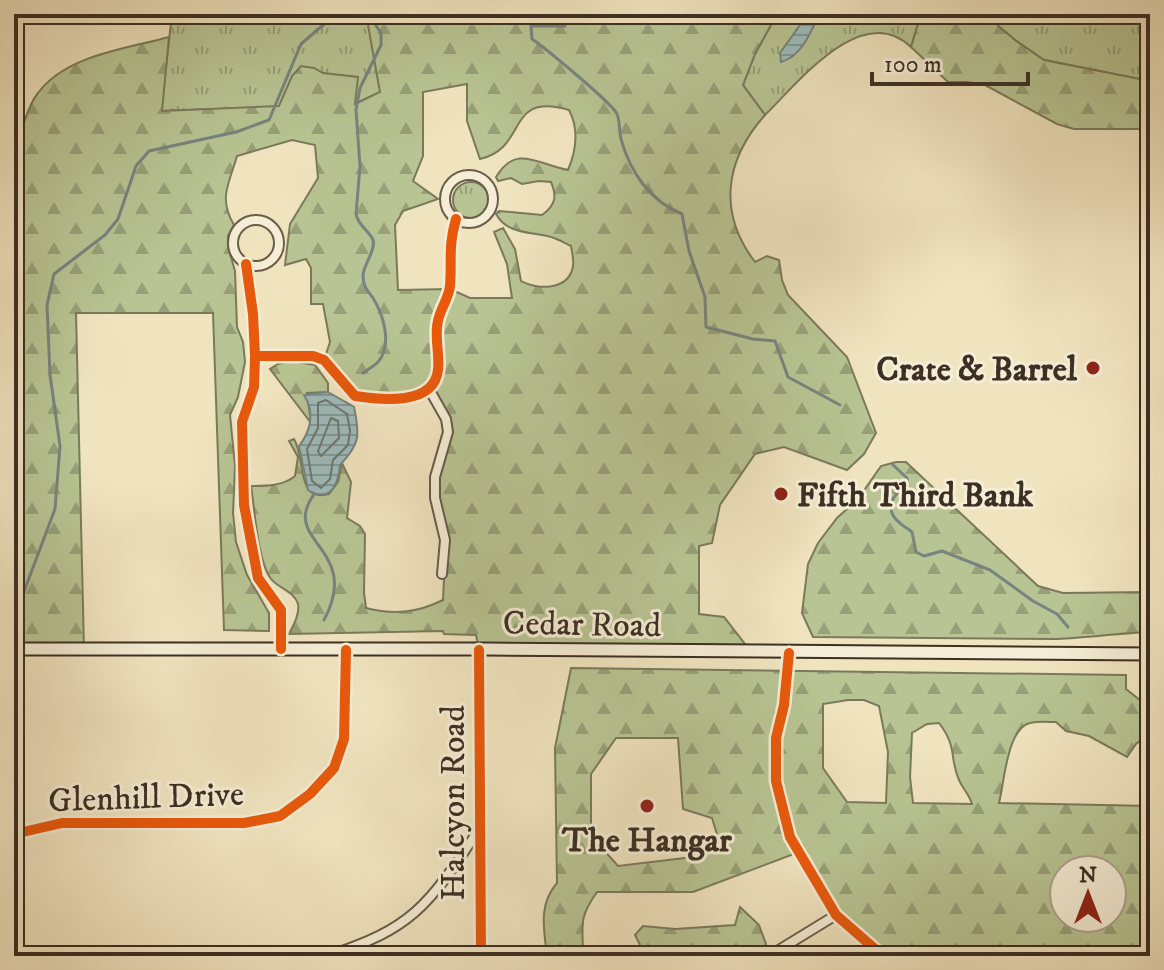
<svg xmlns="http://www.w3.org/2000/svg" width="1164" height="970" font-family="'IM FELL DW Pica',serif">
<defs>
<pattern id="grass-tufts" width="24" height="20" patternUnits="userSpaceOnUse" patternTransform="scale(2)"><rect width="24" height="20" fill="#b8c493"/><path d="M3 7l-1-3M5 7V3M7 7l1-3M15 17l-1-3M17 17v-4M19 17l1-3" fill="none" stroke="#97a078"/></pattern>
<pattern id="forest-firs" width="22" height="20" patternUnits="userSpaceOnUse" patternTransform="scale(2)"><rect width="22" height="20" fill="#b8c493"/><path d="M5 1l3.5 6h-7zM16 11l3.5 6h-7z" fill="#97a078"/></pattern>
<pattern id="water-rules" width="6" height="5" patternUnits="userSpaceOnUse" patternTransform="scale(2)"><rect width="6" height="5" fill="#9ebcbc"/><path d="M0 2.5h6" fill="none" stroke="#829998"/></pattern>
</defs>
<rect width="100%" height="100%" fill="#f0e4bf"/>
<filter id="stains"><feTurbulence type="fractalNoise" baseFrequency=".0025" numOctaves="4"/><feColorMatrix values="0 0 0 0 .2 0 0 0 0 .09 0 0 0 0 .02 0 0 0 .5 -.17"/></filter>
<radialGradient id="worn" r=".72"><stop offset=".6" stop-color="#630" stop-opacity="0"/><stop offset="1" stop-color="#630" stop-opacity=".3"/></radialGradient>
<g fill="url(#grass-tufts)" stroke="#7a7a5b" stroke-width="2">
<polygon points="172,14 545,14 355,104 161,111"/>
<path d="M 777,14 L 921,14 L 911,47 C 862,0 798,83 765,115 L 743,85 L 755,54 Z"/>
<polygon points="984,14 1150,14 1150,81 1044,60 1015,40"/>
<circle cx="471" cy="200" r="18"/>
</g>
<g fill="url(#forest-firs)" stroke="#7a7a5b" stroke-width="2" fill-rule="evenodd">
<path d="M 366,14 L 777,14 L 755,54 L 743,85 L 765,115 C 724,161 718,213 755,262 L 767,256 L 779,260 L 782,280 L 788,295 L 847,357 L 876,433 L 864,454 L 847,470 L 784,447 L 755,454 L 720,505 L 712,543 L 699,546 L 699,614 L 724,617 L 752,653 L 479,650 L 476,635 L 444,634 L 443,631 L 289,634 C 293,626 300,614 298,604 C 294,591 278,588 271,579 C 257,560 255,510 251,486 C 267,486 283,486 295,476 L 298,457 L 289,441 L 294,439 C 306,457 295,503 329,494 L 338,482 L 342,463 L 351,482 L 347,518 L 360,526 L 365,534 L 364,593 L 366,608 C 394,615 417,613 443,600 L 445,559 L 435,498 L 448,432 L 429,389 L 406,397 L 355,396 L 324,360 L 330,342 L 323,304 L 311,304 L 311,268 L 306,259 L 285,265 L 290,224 L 318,178 L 315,145 L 292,140 L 237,156 C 229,184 218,198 234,225 L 228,236 L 228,247 L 235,271 L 237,327 L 243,342 L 245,362 L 238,397 L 230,415 L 235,466 L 233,513 L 236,542 L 247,575 L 269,613 L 269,631 L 224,630 L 213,313 L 76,313 L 84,649 L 14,649 L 14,143 C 26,127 25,109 38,93 C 66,55 126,49 169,37 L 162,111 L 279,106 L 292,76 L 301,66 L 314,68 L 323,73 L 358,77 L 355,104 L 380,92 ZM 467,84 L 467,121 L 480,159 C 529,148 505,91 569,110 C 579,129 576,151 568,170 C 539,165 516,143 496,177 L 498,181 L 511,178 L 522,184 L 539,181 L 551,182 C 557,196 556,205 542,215 L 499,211 L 496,214 C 508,236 534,231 554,238 C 560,240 566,244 571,246 C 572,252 574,260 573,266 C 569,291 537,290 521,281 L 515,249 L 503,228 L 494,232 L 507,264 L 512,298 L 470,298 L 450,289 L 398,290 L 395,225 L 403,211 L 438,199 L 413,181 L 423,156 L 423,92 Z"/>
<polygon points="921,14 984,14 1015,40 1044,60 1150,81 1150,129 1074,129 1057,124 985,85 967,82 948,82 911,47"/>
<polygon points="291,361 315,365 328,383 328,392 307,393 311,423 270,369 278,364"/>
<path d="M 896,462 L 906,462 L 1038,586 L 1063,593 L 1150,592 L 1150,632 C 1118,633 1088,638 1057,639 L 813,637 L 802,613 L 808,564 L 818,543 L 837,518 L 858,499 L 881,466 Z"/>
<path d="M 571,668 L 1126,675 L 1126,689 L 1150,708 L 1150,733 L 1136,744 L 1127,757 L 1089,736 L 1066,731 L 1056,722 C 1048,722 1038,721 1030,723 C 1007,728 1004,784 999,803 L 1150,806 L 1150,956 L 883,956 L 836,915 L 799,852 L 693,892 L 597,892 C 578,919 583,924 583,956 L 547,956 C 544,929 538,905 557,883 L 555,748 ZM 848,700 L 864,700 L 879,706 L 888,752 L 886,803 L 847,802 L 823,768 L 823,704 ZM 939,723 C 958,748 949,757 959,780 C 963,789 969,794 972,804 L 913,803 L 910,777 L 912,733 L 927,724 ZM 616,738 L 678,738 L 683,809 L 712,818 L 719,841 L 693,857 L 618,866 L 591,836 L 591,774 ZM 1064,870 L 1112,870 L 1112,918 L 1064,918 Z"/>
<polygon points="740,907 759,925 766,944 760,956 656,956 642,949 635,935 643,926 675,929 735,925"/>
</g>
<g fill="url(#water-rules)" stroke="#77847f" stroke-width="2">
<path d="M 808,14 L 819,14 C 811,32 802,56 781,62 L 780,53 Z"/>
<path d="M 328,392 L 354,407 C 360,436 360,444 340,465 C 338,486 330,503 308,490 L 299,446 C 311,431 315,412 304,395 Z"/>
</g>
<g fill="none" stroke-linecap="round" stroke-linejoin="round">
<g stroke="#6d7670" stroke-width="2">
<polygon points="326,400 347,414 350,431 348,445 333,460 330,479 321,488 312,481 307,449 318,428 318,403"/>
<polygon points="331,418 338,421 339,438 321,456 318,451"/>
</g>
<g stroke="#77847f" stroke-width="3">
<path d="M 567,14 L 565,26 L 531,26 L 532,39 C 545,48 612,103 617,114 C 620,121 619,131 621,139 C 630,172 650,201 682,214 L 689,251 L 705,297 L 706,327 L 753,339 L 775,341 L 788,377 L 840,405"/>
<path d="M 363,373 C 367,370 374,366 378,362 C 393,345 383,314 373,298 C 367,290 363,286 363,275 C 364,264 376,250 373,240 C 369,230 358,226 356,214 L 360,166 L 356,110 L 360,88 L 381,45 L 381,33 L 373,21 L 363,14"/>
<path d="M 893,465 L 907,478 L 908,486 C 891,494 883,510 901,524 C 904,527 909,529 912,532 L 916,552 L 924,556 L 942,551 L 990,570 L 1033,601 L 1057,614 L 1068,627"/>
<path d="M 314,494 C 311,499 307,505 306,511 C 298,544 358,557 324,620"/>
<polyline points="14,618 55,509 60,446 50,375 47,305 54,274 105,235 118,219 136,166 149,151 236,132 269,120 301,44 336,14"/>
</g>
<g stroke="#695c4a" stroke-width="12">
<g id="minor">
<circle cx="469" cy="199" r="24"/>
<circle cx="256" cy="243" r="23"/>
<polyline points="246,264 253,314 255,356 254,387 242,422 244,505 258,578 281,610 281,649"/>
<path d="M 255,356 L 313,356 L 324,360 L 355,396 C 381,400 434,406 438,370 C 440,354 434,336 438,321 C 440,309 449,298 450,286 C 452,260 448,246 456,219"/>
<polyline points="429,389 446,419 448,432 435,477 435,498 445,540 442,574"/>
<polyline points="479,650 481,956"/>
<polyline points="789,653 784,705 776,738 776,781 790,837 836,915 883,956"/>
<polyline points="14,834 62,823 244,823 280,816 310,794 334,768 344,739 346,650"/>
<path d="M 327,956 C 416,928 430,902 480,828"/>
<polyline points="769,956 836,915"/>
</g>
</g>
<g stroke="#3c2f23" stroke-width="15">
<polyline id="secondary" points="14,649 487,649 1150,654"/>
</g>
<use href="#minor" stroke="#f5edd5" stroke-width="8"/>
<use href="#secondary" stroke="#f5edd5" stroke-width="11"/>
<g stroke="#f5edd5" stroke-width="15">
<g id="cycleway">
<polyline points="246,264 253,314 255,356 254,387 242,422 244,505 258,578 281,610 281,649"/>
<path d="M 255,356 L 313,356 L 324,360 L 355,396 C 381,400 434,406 438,370 C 440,354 434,336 438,321 C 440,309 449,298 450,286 C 452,260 448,246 456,219"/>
<polyline points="479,650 481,956"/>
<polyline points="789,653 784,705 776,738 776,781 790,837 836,915 883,956"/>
<polyline points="14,834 62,823 244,823 280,816 310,794 334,768 344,739 346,650"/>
</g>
</g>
<use href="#cycleway" stroke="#e8590c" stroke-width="10"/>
</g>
<g fill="#8f2418" stroke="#f5edd5" stroke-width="3">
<circle cx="1093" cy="368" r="8"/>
<circle cx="781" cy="494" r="8"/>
<circle cx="647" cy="806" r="8"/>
</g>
<g text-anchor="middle" stroke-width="6" stroke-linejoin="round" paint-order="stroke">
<g font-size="34" font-weight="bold" fill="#3c2f23" stroke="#f5edd5" text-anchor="end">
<text x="1077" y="380">Crate &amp; Barrel</text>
<text x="797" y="506" text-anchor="start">Fifth Third Bank</text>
<text x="647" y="851" text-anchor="middle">The Hangar</text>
</g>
<g font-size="34" fill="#3c2f23" stroke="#f5edd5">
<text transform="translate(582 623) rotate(1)" y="12">Cedar Road</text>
<text transform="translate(146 796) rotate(-2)" y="12">Glenhill Drive</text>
<text transform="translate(452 803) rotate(-90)" y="12">Halcyon Road</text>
</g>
</g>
<rect width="1164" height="970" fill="none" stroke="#f0e4bf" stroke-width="48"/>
<rect x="16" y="16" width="1132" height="938" fill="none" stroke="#3c2f23" stroke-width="4"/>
<rect x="24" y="24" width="1116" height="922" fill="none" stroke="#3c2f23" stroke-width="2"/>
<g transform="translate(1088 894)"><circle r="38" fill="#f5edd5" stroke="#aba18e" stroke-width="2"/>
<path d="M0-6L14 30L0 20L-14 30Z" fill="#8f2418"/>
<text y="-12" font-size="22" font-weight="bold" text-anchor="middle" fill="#3c2f23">N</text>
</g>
<path d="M872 72v12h156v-12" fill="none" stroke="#3c2f23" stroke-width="4"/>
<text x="884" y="72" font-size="24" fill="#3c2f23" stroke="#f5edd5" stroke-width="6" paint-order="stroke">100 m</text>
<rect width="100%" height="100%" filter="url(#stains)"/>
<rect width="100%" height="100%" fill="url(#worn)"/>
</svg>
